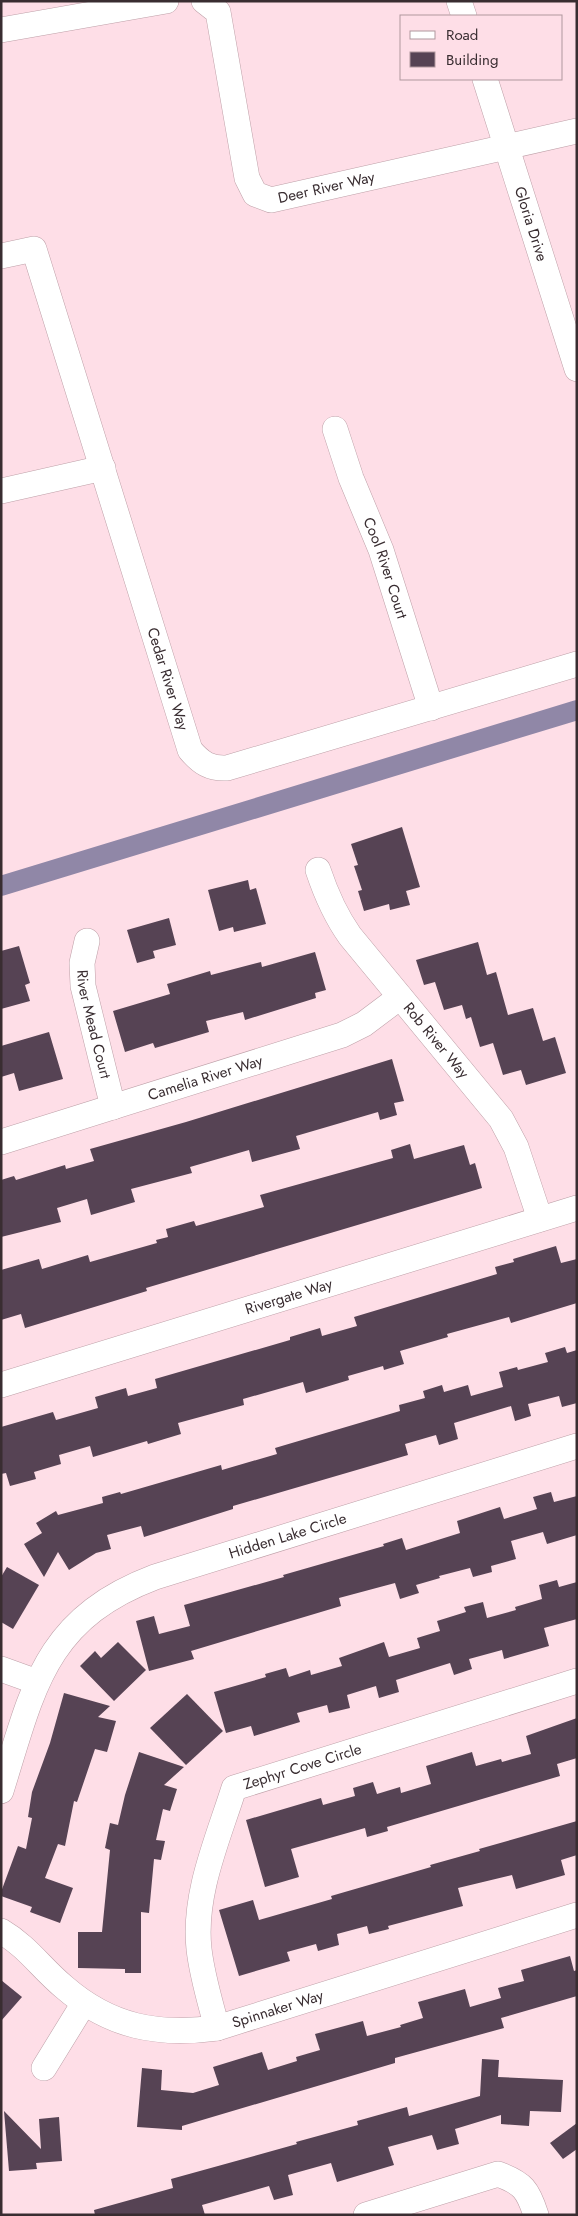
<svg xmlns="http://www.w3.org/2000/svg" width="578" height="2216" font-family="Jost,sans-serif">
<rect width="100%" height="100%" fill="#fedee7"/>
<g fill="none" stroke-linecap="round" stroke-linejoin="round">
<polyline stroke="#9087a7" stroke-width="20" points="1,886 577,710"/>
</g>
<g fill="#564354">
<polygon points="402,827 420,887 406,891 410,905 390,910 389,904 364,911 358,891 362,890 354,866 358,865 351,844"/>
<polygon points="248,880 250,890 256,888 266,924 234,932 233,927 219,931 208,890"/>
<polygon points="169,918 176,945 153,951 155,958 137,963 127,930"/>
<polygon points="478,942 487,975 496,972 508,1015 533,1008 543,1041 555,1037 566,1073 526,1085 521,1070 503,1075 493,1043 480,1047 471,1017 466,1019 462,1005 444,1010 435,982 424,985 416,960"/>
<polygon points="19,946 30,983 25,985 30,1001 1,1009 1,951"/>
<polygon points="315,952 326,990 315,993 316,998 245,1020 243,1012 206,1021 209,1032 155,1048 153,1043 125,1052 113,1011 170,994 167,984 210,971 211,975 261,962 262,967"/>
<polygon points="49,1032 63,1079 19,1091 14,1073 1,1077 1,1046"/>
<polygon points="392,1059 404,1101 394,1103 397,1115 380,1120 378,1112 296,1136 300,1149 252,1162 249,1150 190,1167 192,1173 131,1189 135,1202 91,1215 87,1199 57,1208 61,1222 1,1237 1,1180 14,1176 16,1180 65,1165 66,1169 94,1161 90,1149 186,1122"/>
<polygon points="410,1144 414,1159 464,1145 470,1165 475,1163 482,1188 146,1288 147,1291 25,1328 21,1314 1,1320 1,1270 39,1259 42,1269 88,1255 90,1262 157,1243 156,1240 168,1237 166,1229 194,1221 196,1226 264,1207 260,1195 393,1158 391,1150"/>
<polygon points="556,1246 561,1263 577,1259 577,1303 511,1323 509,1317 447,1334 448,1337 400,1351 404,1364 384,1370 383,1366 348,1376 349,1380 306,1393 303,1382 243,1399 244,1405 178,1423 181,1434 148,1444 147,1441 93,1457 90,1446 59,1455 61,1464 34,1472 36,1479 10,1486 6,1473 1,1474 1,1427 53,1412 56,1420 98,1408 95,1397 126,1388 128,1396 157,1388 155,1379 290,1340 290,1337 320,1328 322,1336 357,1326 354,1317 497,1274 495,1267 514,1262 513,1259"/>
<polygon points="565,1347 567,1353 577,1350 577,1403 562,1407 559,1396 528,1404 531,1416 515,1421 511,1406 454,1423 458,1439 439,1445 436,1435 405,1444 408,1455 233,1506 233,1509 144,1537 141,1526 107,1535 111,1549 96,1553 69,1570 58,1552 44,1577 24,1544 42,1533 36,1523 56,1511 58,1515 103,1503 102,1497 120,1492 121,1494 221,1465 222,1470 277,1454 275,1448 400,1411 399,1405 425,1398 423,1391 442,1385 444,1392 468,1385 471,1396 503,1387 499,1372 517,1367 518,1370 548,1362 545,1353"/>
<polygon points="551,1492 554,1502 577,1496 577,1535 547,1544 543,1532 511,1541 516,1559 491,1566 492,1572 473,1577 470,1568 439,1576 440,1578 416,1585 419,1593 400,1599 395,1583 339,1598 341,1606 191,1651 194,1659 149,1671 136,1621 154,1616 159,1634 190,1626 184,1605 284,1577 283,1575 384,1546 383,1544 402,1538 406,1550 460,1533 457,1521 500,1507 504,1519 537,1509 533,1497"/>
<polygon points="7,1567 39,1585 13,1629 1,1622 1,1577"/>
<polygon points="557,1580 559,1587 577,1582 577,1619 544,1628 549,1646 504,1659 502,1650 469,1659 472,1669 454,1675 450,1663 418,1673 396,1680 399,1692 379,1698 376,1686 347,1695 350,1708 329,1713 327,1705 297,1713 300,1722 254,1736 251,1726 226,1733 214,1692 266,1677 265,1674 286,1668 289,1677 310,1670 311,1675 342,1666 339,1658 384,1642 389,1657 420,1648 417,1638 440,1631 437,1621 466,1612 464,1607 483,1602 487,1618 516,1610 515,1607 542,1599 539,1585"/>
<polygon points="118,1642 146,1670 114,1701 80,1666 95,1651 101,1658"/>
<polygon points="64,1693 110,1706 98,1717 116,1721 107,1752 95,1749 77,1802 74,1801 65,1846 58,1844 45,1878 73,1888 60,1923 30,1912 32,1907 1,1896 1,1892 18,1846 26,1849 32,1818 28,1817 32,1792 50,1743"/>
<polygon points="187,1694 223,1731 186,1765 150,1728"/>
<polygon points="577,1718 577,1758 557,1764 560,1776 387,1827 388,1831 367,1837 365,1828 291,1849 299,1877 265,1887 246,1820 321,1798 323,1805 355,1796 353,1788 373,1782 377,1794 400,1787 401,1793 431,1784 426,1766 472,1752 476,1766 501,1759 502,1762 531,1754 526,1736"/>
<polygon points="139,1752 184,1767 164,1785 177,1789 170,1811 163,1809 156,1840 165,1841 161,1860 154,1859 149,1913 141,1912 141,1973 125,1973 125,1969 78,1968 78,1932 102,1932 110,1850 105,1848 110,1823 118,1825 125,1795"/>
<polygon points="577,1821 577,1855 561,1860 565,1875 516,1889 512,1875 458,1888 463,1906 388,1926 389,1929 369,1934 367,1926 337,1934 339,1945 318,1951 316,1944 287,1952 290,1961 239,1976 219,1910 253,1900 259,1920 332,1899 331,1896 431,1867 430,1865 480,1851 479,1849"/>
<polygon points="570,1956 574,1971 577,1970 577,1996 501,2018 504,2028 395,2058 395,2063 182,2126 182,2130 137,2127 142,2068 162,2070 161,2090 193,2093 219,2085 213,2067 262,2052 268,2070 297,2061 296,2057 320,2050 315,2034 363,2021 367,2036 401,2027 400,2025 423,2018 418,2002 465,1989 470,2007 501,1998 498,1988 524,1981 521,1970"/>
<polygon points="1,1980 22,1997 1,2021"/>
<polygon points="482,2059 499,2060 498,2077 563,2080 561,2112 530,2111 529,2126 501,2124 501,2115 455,2129 459,2144 437,2150 432,2135 388,2147 394,2165 337,2182 331,2163 288,2175 293,2195 274,2200 269,2186 202,2205 205,2215 95,2215 94,2210 173,2188 171,2179 297,2144 296,2142 358,2125 357,2121 407,2107 409,2116 480,2096"/>
<polygon points="4,2111 41,2149 39,2119 59,2117 62,2161 36,2163 37,2169 9,2171"/>
<polygon points="577,2123 577,2149 563,2159 550,2143"/>
</g>
<g fill="none" stroke-linecap="round" stroke-linejoin="round">
<g stroke="#bea0a8" stroke-width="26">
<g id="minor">
<path id="s1" d="M 204,1 L 218,12 L 247,178 L 255,194 L 271,200 L 577,131"/>
<polyline points="459,1 464,16"/>
<polyline points="1,30 166,1"/>
<path id="s2" d="M 485,79 L 577,369"/>
<path id="s3" d="M 1,256 L 34,249 L 190,750 C 201,763 210,769 227,768 L 577,664"/>
<path id="s4" d="M 335,429 L 351,478 L 381,550 L 431,708"/>
<polyline points="1,491 103,468"/>
<path id="s5" d="M 318,870 C 326,894 335,915 350,936 L 501,1119 L 516,1147 L 540,1219"/>
<path id="s6" d="M 87,941 L 82,963 L 83,986 L 113,1107"/>
<path id="s7" d="M 1,1142 L 342,1035 L 364,1024 L 400,997"/>
<path id="s8" d="M 1,1385 L 577,1208"/>
<polyline points="1,1669 37,1682"/>
<path id="s9" d="M 1,1791 C 33,1689 44,1619 155,1577 L 577,1446"/>
<path id="s10" d="M 1,1931 C 28,1947 41,1968 64,1987 C 110,2027 158,2036 217,2028 L 577,1915"/>
<path id="s11" d="M 217,2028 C 210,2001 202,1976 199,1949 C 193,1894 218,1839 234,1788 L 577,1681"/>
<polyline points="44,2068 84,2003"/>
<path d="M 366,2215 L 498,2174 C 523,2183 528,2190 536,2215"/>
</g>
</g>
<use href="#minor" stroke="#fff" stroke-width="25"/>
</g>
<g text-anchor="middle" stroke-width="5" stroke-linejoin="round" paint-order="stroke">
<g font-size="15" fill="#392d31" stroke="#fedee7">
<text dy="5" stroke="none"><textPath href="#s1" startOffset="278">Deer River Way</textPath></text>
<text dy="5" stroke="none"><textPath href="#s2" startOffset="152">Gloria Drive</textPath></text>
<text dy="5" stroke="none"><textPath href="#s4" startOffset="148">Cool River Court</textPath></text>
<text dy="5" stroke="none"><textPath href="#s3" startOffset="484">Cedar River Way</textPath></text>
<text dy="5" stroke="none"><textPath href="#s6" startOffset="85">River Mead Court</textPath></text>
<text dy="5" stroke="none"><textPath href="#s5" startOffset="209">Rob River Way</textPath></text>
<text dy="5" stroke="none"><textPath href="#s7" startOffset="214">Camelia River Way</textPath></text>
<text dy="5" stroke="none"><textPath href="#s8" startOffset="301">Rivergate Way</textPath></text>
<text dy="5" stroke="none"><textPath href="#s9" startOffset="416">Hidden Lake Circle</textPath></text>
<text dy="5" stroke="none"><textPath href="#s11" startOffset="319">Zephyr Cove Circle</textPath></text>
<text dy="5" stroke="none"><textPath href="#s10" startOffset="312">Spinnaker Way</textPath></text>
</g>
</g>
<rect width="578" height="2216" fill="none" stroke="#392d31" stroke-width="5"/>
<rect x="400" y="15" width="162" height="65" fill="#fedee7" stroke="#af979e"/>
<rect x="410" y="31" width="25" height="8" fill="#ffffff" stroke="#af979e"/>
<text x="446" y="40" font-size="15" fill="#392d31">Road</text>
<rect x="410" y="52" width="25" height="15" fill="#564354" stroke="#af979e"/>
<text x="446" y="65" font-size="15" fill="#392d31">Building</text>
</svg>
